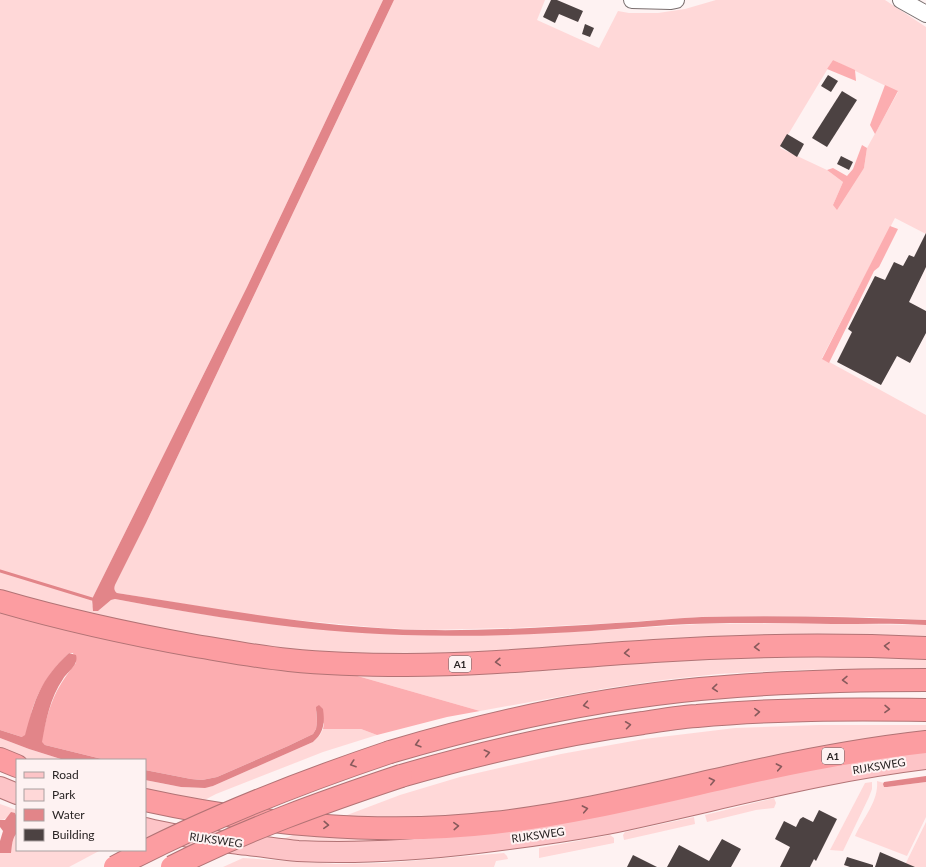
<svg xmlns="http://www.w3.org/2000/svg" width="926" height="867" font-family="Lato,sans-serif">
<rect width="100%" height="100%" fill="#fef2f2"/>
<g fill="#ffd8d8" fill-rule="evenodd">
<path d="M0,0H383L247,287L92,599C91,606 93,607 98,611L111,600L115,599L170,609L261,623L493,635L590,631L699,624L801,623L922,625H926V640L519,653L363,656L276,649L161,632L0,593Z"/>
<path d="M394,0H545L537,20L599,48L618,11L629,13H658L685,9L716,0H885L926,27V234L895,218L822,358L926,415V620L872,617L758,616L700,617L614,623L515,628L427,630L382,628L263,617L117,593C114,591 114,588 115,585L146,523ZM833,60L898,92L867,148L864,168L833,205L843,182L827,170L780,148Z"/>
<path d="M724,656H926V668L794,670L718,674L663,680L608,688L480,711L347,673Z"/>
<path d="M819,725H926V732L506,814L334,820L400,795L460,777L561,754L644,739L735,728Z"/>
<path d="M340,728L361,729L377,735L323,752L216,794L197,804L145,793V780C167,784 190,791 213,786L313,742L320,735L323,729Z"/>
<path d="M0,738L29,749L64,760H21L0,753Z"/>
<path d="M877,781L884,783L883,784L887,787L926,782V817L907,856L855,836C863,818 879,801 877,781Z"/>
<path d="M872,782V789L869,797L843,851L830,850L865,783Z"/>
<path d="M774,798L776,803L774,808L756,810L707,822L705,815Z"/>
<path d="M0,804L17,810V817L15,813C10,815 6,820 0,820Z"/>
<path d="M694,817L695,824L624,840L623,835L625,832Z"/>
<path d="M926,822V867H904Z"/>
<path d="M17,833V850H94L99,851L69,867H0V853H10C12,846 12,838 17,833Z"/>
<path d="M298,833L453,838L375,844L276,842Z"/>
<path d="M610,835L614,838V843L539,858V848Z"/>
<path d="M504,853L507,856L508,859L496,861L494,867H223L243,858L336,864L385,863Z"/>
</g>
<g fill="#fcadb0">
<path d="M833,60L855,70L856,81L827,69Z"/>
<path d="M885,85L898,91L875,134L870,125Z"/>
<path d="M862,145L867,148L864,168L837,210L833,205L843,182L827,170L833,168L847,176L853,169Z"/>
<path d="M890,226L898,229L879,267L874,271L829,363L822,359Z"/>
<path d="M0,611L148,648L176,653L347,673L480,711L447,717L377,735L361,729H323L324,724L316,710L317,722L316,729L313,734L288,746L217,777L202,780L191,779L145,770V760H106L45,745L41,742C49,707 53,691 76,663L73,653H69C52,669 39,688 32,710C30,719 29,730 24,737H22L0,730Z"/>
</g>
<g fill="#e28589">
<path d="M383,0H394L146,523L115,585C114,588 114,591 117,593C220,609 320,628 425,630C488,631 553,627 616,623C645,622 673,618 702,617C776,615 851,617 926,620V625C895,623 863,624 832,624C777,623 723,622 669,625C643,627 617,629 591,631C529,635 466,637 403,635C307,632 210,617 115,599L111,600L98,611H93L92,599L247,287Z"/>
<path d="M69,653L76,655C79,665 68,671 63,679C50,698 46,720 42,742L45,745L106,760H64L29,749L0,738V730L22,737L25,735C35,699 40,680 69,653Z"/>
<path d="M319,705L323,709C325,722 324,733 313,742L213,786L205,788L181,787L145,780V770L191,779L202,780L217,777L288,746L313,734L316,729L317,722L316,707Z"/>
<path d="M926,776V782L887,787H884L883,784L884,782Z"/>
<path d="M11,812L15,813L17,817V833C12,838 12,846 11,853H0V841L3,831L0,827V820H5Z"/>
</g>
<path fill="#fef2f2" d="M110,850H120L145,856L205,865L207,867H168L139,862L102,854Z"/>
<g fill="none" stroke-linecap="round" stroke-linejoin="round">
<path stroke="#e28589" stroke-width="3" d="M0,571L92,599"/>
</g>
<g fill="#4c4242">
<path d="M551,0H557L583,11L578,22L559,14L555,23L543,17Z"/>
<path d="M585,24L594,28L590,37L582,34Z"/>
<path d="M828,75L838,81L831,92L821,86Z"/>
<path d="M842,91L857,100L827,147L812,138Z"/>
<path d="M787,134L804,144L797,157L780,146Z"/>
<path d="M841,156L853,162L849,170L837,164Z"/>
<path d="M926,233V267L909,302L926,311V333L910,363L897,356L881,385L837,362L852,332L848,329L875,276L885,280L894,262L903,266L909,255L914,257Z"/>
<path d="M819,810L837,819L816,861L814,859L810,867H780L790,847L775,839L784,821L796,827L800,819L803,817L813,822Z"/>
<path d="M722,839L741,849L731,867H667L679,845L709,861Z"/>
<path d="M880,852L915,867H875Z"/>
<path d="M633,855L657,867H627Z"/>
<path d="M847,857L873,865V867H850L844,865Z"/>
</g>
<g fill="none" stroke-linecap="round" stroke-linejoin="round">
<defs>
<g id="minor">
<path d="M632,0L671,1L676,0"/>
<path d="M901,0L926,14"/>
</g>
<g id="major">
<path d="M0,787L17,794"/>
<path d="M145,828C176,836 208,840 239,844C259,846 278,849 298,851C358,854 418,850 477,843C520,838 564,832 607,824C713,802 818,772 926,759"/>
</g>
<g id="highway">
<path d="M0,601C65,620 130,634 196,646C227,651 258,657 289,660C328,664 367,665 406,665C489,665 572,656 654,651C745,645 836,644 926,648"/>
<path d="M390,752C491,722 595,699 700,689C775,682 850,680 926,680"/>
<path d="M0,759L17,766"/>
<path d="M401,776C481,753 561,734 643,723C661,720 679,717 697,716C773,709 849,709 926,710"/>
<path d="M145,800C255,824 381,836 493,823C576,814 657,793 738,775C800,761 863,749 926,742"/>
</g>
</defs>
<use href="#minor" stroke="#796f6f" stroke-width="18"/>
<use href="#major" stroke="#b27375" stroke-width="22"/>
<use href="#highway" stroke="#b27375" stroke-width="24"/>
<use href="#minor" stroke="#fff" stroke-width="16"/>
<use href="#major" stroke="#fdc4c7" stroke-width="20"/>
<use href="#highway" stroke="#fc9da1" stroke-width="22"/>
<defs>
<g id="highway-bridge">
<path d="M115,867C203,820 295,784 390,752"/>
<path d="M172,867C245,830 323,802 401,776"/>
</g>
</defs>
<use href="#highway-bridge" stroke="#b27375" stroke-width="24" stroke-linecap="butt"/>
<use href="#highway-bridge" stroke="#fc9da1" stroke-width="22"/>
</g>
<defs><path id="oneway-chevron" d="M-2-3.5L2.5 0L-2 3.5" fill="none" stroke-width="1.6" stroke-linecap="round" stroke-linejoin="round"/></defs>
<g stroke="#885a5c">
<use href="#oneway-chevron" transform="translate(887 646) rotate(-177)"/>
<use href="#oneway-chevron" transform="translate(757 647) rotate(179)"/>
<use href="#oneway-chevron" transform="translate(627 653) rotate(176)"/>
<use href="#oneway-chevron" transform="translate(498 662) rotate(176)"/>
<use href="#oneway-chevron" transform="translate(845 680) rotate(179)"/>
<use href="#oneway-chevron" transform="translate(715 688) rotate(175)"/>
<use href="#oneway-chevron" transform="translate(586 705) rotate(170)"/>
<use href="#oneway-chevron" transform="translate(887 709) rotate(1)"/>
<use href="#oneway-chevron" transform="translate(757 712) rotate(-4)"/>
<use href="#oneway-chevron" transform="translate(628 725) rotate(-8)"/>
<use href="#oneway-chevron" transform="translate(418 744) rotate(164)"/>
<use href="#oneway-chevron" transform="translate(487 753) rotate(-13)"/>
<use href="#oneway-chevron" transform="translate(353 764) rotate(161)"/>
<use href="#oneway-chevron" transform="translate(779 767) rotate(-11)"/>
<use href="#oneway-chevron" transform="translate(712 781) rotate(-13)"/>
<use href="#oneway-chevron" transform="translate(585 809) rotate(-11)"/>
<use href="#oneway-chevron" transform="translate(326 825) rotate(3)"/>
<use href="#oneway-chevron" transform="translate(456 826) rotate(-3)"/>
</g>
<g text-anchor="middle" stroke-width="4" stroke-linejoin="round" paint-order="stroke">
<g fill="#fef2f2" stroke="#696262" stroke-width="1">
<rect x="449" y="656" width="22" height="16" rx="3"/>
<rect x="822" y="748" width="22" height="16" rx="3"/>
</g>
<g font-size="10" font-weight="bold" fill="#292424">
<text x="460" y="668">A1</text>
<text x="833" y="760">A1</text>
</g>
<g font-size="11" fill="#292424" stroke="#fef2f2">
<text transform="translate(879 766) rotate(-9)" y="4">RIJKSWEG</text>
<text transform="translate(538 835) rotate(-8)" y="4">RIJKSWEG</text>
<text transform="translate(216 840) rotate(8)" y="4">RIJKSWEG</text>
</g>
</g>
<rect x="16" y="759" width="130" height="92" fill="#fef2f2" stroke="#a9a0a0"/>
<rect x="24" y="772" width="20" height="6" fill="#fdc4c7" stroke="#a9a0a0"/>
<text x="52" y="779" font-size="12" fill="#292424">Road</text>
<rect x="24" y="789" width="20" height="12" fill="#ffd8d8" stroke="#a9a0a0"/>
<text x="52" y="799" font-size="12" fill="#292424">Park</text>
<rect x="24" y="809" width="20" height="12" fill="#e28589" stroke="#a9a0a0"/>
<text x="52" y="819" font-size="12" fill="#292424">Water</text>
<rect x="24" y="829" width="20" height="12" fill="#4c4242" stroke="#a9a0a0"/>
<text x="52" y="839" font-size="12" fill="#292424">Building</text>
</svg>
